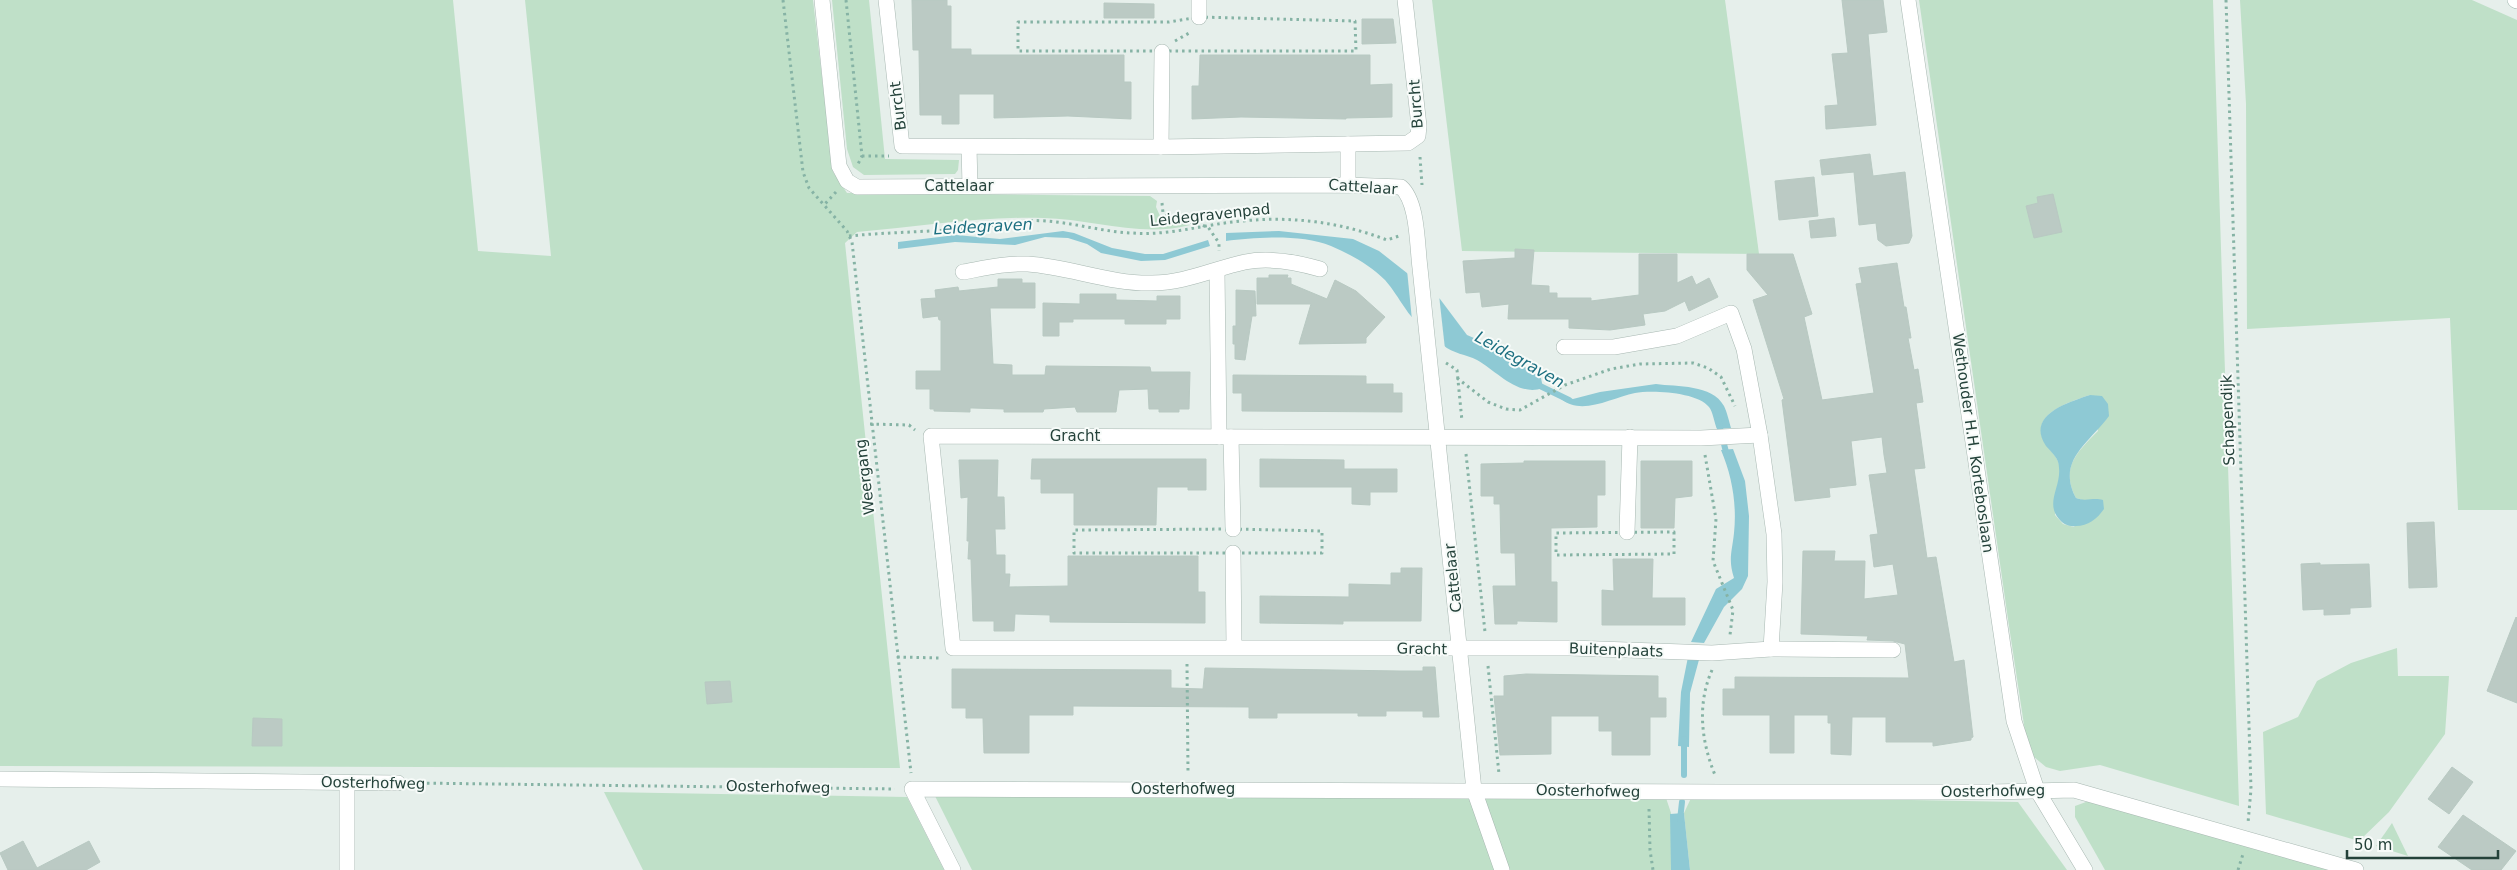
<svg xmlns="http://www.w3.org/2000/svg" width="2517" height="870" font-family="'DejaVu Sans',sans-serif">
<rect width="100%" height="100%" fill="#e6efeb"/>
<g fill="#bfe0c8" fill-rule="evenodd">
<path d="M0,0H453L478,251L551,256L525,0H813L833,172L847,193L1150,196L1157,201L1156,207L1161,218L1190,225C1142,238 1092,219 1043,218C982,216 919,227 857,232L845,243L900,768L0,766Z"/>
<path d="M832,0H869L885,159L959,160L958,170L955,174L864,175L853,167L847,149Z"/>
<path d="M1432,0H1725L1759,254L1462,251Z"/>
<path d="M1919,0H2213L2239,806L2100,765L2060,771L2046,767L2034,757L2026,738L2009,626ZM2090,395L2098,431C2077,452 2060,468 2076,498L2085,501L2098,499L2074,527L2063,524L2055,515C2056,500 2060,483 2060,469C2059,458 2052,453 2047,446C2025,415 2069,402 2090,395Z"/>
<path d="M2240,0H2472L2517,20V510H2458L2450,318L2247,329L2246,104Z"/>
<path d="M2397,648L2398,676H2449L2445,734L2389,812L2359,841L2266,814L2263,732L2298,717L2317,681L2351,663Z"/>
<path d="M604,792L907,797L944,870H643Z"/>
<path d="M934,794L1666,798L1671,813V870H972Z"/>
<path d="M1692,796L2018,802L2067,870H1690L1684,813Z"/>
<path d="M2096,801L2338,870H2105L2075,817V806L2086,802Z"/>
<path d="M2392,823L2408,856L2376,846Z"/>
</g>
<g fill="#8ec9d4">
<path d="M1063,231L1074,233L1112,248L1145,254H1163L1208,240L1210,246L1165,260L1141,261L1101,253L1087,244L1068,238L1045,237L1015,245L955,242L898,249V242L956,235L1000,239Z"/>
<path d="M1279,231L1353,239L1379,251L1440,299L1467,335L1497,348L1541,378L1543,388C1518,397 1498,372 1477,360C1466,354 1453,354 1443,345C1430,335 1413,321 1405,308C1398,298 1393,289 1385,280C1370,265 1350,254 1331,246C1302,234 1257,237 1226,241V233Z"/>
<path d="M1656,384C1677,387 1712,384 1724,406C1727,412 1729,421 1731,428L1717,429C1714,422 1713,412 1709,407C1697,392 1652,390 1635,393C1611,398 1582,416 1561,399L1562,396L1573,399L1600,392Z"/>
<path d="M2090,395L2102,396L2108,404L2109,416C2089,443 2056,461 2076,498C2086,502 2093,497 2103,500L2104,509C2097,519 2088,526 2076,526C2069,527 2063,524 2059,519C2045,503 2061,487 2059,468C2059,458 2052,453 2046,446C2025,415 2069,402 2090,395Z"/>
<path d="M1733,449L1745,481L1749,516L1748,576L1742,589L1724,607L1704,643L1691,642L1716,589L1734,578C1728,559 1732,552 1734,533C1737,504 1732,476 1721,450Z"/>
<path d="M1700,656L1690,693L1689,747L1678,746L1681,692L1688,657Z"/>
<path d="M1684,813L1690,870H1671L1670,814Z"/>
</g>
<path fill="#e6efeb" d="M1407,270L1439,295L1445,349L1412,320Z"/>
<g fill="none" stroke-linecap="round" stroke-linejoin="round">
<g stroke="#8ec9d4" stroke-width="6">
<path d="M1538,385L1569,400"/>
<path d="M1718,420L1727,456"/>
<path d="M1684,775V739"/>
<path d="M1680,820L1682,802"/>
</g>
</g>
<g fill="#bbcac4" stroke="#b8c9c2">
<path d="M912,0H947V6H951V49H971V55H1124V82H1131V119L1068,116L994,118V94H959V124H942V115H920L919,50H913Z"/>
<path d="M1842,0H1883L1887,32L1868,34L1876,125L1826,129L1825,106L1838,105L1832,54L1848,53Z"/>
<path d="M1104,3L1154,4V18H1104Z"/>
<path d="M1362,19H1393L1396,43L1362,44Z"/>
<path d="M1200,55H1370V85L1392,84V117L1346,118V119L1241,117L1192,119V86H1199Z"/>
<path d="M1870,154L1873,176L1905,172L1912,236L1909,243L1886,246L1878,240L1876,223L1859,225L1854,172L1822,175L1820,160Z"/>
<path d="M1814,177L1818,216L1779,220L1775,181Z"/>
<path d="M2053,194L2062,232L2034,238L2026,206L2038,203L2037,197Z"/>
<path d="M1834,218L1836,236L1811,238L1809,221Z"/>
<path d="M1515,249L1534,250L1531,285L1549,286V293H1557V298H1591V301L1639,295V254H1677V283L1692,276L1696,285L1709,278L1718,297L1689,311L1685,301L1665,311L1643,314L1645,325L1610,330L1569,328V319H1508L1509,304L1482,307L1480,292L1466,293L1463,261L1515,258Z"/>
<path d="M1747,254H1793L1812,314L1804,317L1822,400L1874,393L1856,284L1862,283L1859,268L1897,263L1904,307H1906L1911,338H1908L1914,370L1918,369L1923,402L1916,403L1925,468L1914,469L1927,558L1936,557L1954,662L1964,660L1973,737L1971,738V740L1933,746V742H1886V717H1852L1851,755L1831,754V723H1828V715H1794V753H1770V715H1723V689H1735V677L1909,678L1905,644L1893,641L1867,640L1868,636L1801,634L1803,551H1835L1834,561H1865L1864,599L1898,595L1893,564L1874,567L1870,535L1878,534L1869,475L1887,473L1884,455L1882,437L1851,441L1856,485L1829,488L1830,497L1795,501L1782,400L1784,399L1753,300L1768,295L1747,270Z"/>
<path d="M1269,275H1288L1287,278H1291V284L1327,299L1335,280L1356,291L1385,317L1366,338V343L1299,344L1311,304H1257V278H1269Z"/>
<path d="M998,279H1022V283H1035V308H990L993,364L1012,365V375H1045L1046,366L1150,367L1151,372H1190L1189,409H1179V412H1159V409H1149L1148,389L1119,390L1116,412H1077L1075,407L1044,409L1043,412H1004V409L973,408H970V412L934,411V409H930V389H916V371H941V320H939L938,316L923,318L921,299L936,298L935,290L958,287L959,291L998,287Z"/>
<path d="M1236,290L1255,291L1256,316H1252L1245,360L1235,359V344H1233V326H1236Z"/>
<path d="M1080,294H1116V300L1157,301V296H1180V319H1166V324H1125V319H1073V322H1059V336H1043V303L1080,304Z"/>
<path d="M1233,375L1366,376V384H1393V393H1402V412L1242,411V393H1233Z"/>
<path d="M1032,459H1206V490H1188V487H1157L1156,525H1074V493H1041V479H1031Z"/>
<path d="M1260,459L1344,460V469H1397V492H1370V505L1352,504V487H1260Z"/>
<path d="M959,460H998L997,497H1004L1005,529H995L996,555H1005V574H1010L1009,587L1068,586V556H1198V592H1205V623L1050,622V615L1015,614L1014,631H994V621H973L971,559H968L969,541H967L968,497L961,498Z"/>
<path d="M1524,461H1605V495H1597V527L1551,528V582H1557V622L1517,621V624H1495L1493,586H1516L1515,553H1501L1500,504H1494V496H1481V464L1524,463Z"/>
<path d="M1641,461H1692V496L1675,498L1674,528H1641Z"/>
<path d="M2434,522L2437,587L2409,588L2407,523Z"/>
<path d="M1613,559H1653L1652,598H1685V625H1602V590L1614,591Z"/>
<path d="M2320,563V565L2369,564L2371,607L2350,608V614L2324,615V609L2303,610L2301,564Z"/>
<path d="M1401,568H1422L1421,621H1343V624L1260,623V596L1349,597V584L1391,585V573H1401Z"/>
<path d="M2516,617L2517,618V703L2487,691Z"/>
<path d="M1423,667H1435L1439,717H1423V711H1386V716H1358V713H1277V718H1249V707L1073,706V715H1029V753H984L983,718H966V708H952V669L1171,670V688L1203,689L1205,668L1400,671H1423Z"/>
<path d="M1526,674L1658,676V698H1666V717H1650V755H1612V731H1599V716H1551V754L1500,755L1494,696H1504V676Z"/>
<path d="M730,681L732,702L707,704L705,682Z"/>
<path d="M253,718L282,719V746H252Z"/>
<path d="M2452,767L2473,782L2449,814L2428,799Z"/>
<path d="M2463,815L2516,851L2501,870H2472L2438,847Z"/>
<path d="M23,841L37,868L89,841L100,862L86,870H8L0,853Z"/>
</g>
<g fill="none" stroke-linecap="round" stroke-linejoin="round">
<defs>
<g id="street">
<path d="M822,0L839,166L847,181L857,187L1348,185L1401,187C1418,202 1417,245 1420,268L1474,790L1502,870"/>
<path d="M886,0L902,146L1161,147L1408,143L1418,136L1419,126L1405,0"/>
<path d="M1908,0L2014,721L2037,790L2085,870"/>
<path d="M1199,17V0"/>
<path d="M1348,144V185"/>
<path d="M969,147L970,186"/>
<path d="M1161,147L1162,52"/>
<path d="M1217,271L1219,437"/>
<path d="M963,272C985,268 1006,263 1028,264C1070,267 1110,284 1152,283C1185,283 1213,269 1245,262C1270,257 1296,262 1320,269"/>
<path d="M1564,347H1614L1677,336L1731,313L1744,349L1760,435L1774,534L1775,582L1771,649"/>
<path d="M1760,435L1701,438L931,436L953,648H1571L1712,653L1771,649L1893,650"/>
<path d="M1231,437L1233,529"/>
<path d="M1627,532L1630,437"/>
<path d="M1233,553L1234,647"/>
<path d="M0,779L398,783"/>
<path d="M347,783V870"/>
<path d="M953,870L912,789L1722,792H1992L2074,790L2356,870"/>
</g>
<path id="secondary" d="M2515,0L2517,1"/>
</defs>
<use href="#street" stroke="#a8b8b2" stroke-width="16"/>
<use href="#secondary" stroke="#a4bbb3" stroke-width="16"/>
<g stroke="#86b3a5" stroke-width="3" stroke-dasharray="2.5 4" stroke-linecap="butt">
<path d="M783,0L803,172L809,188L824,205"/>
<path d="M846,0L862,156L858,164"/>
<path d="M2226,0L2251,789L2248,823"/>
<path d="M1199,17L1355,21L1356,51H1018V22H1169Z"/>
<path d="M1175,41L1191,32"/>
<path d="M862,156H889"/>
<path d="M1420,157L1422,185"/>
<path d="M836,192L824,205L847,231L852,242L911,773"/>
<path d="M1162,203L1163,213L1170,217L1208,227L1219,243V251"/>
<path d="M849,236C890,232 930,232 971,228C996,225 1020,219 1046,221C1075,223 1104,232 1132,233C1170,236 1205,224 1242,221C1292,216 1340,222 1387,240L1399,236"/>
<path d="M1446,363L1457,370L1462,421"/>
<path d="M1457,378L1488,402L1506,409L1520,410L1565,385L1611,369L1640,364L1693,363L1708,368L1721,377L1735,406"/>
<path d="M870,424L909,425L915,430"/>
<path d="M1466,454L1485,632"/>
<path d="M1705,455L1716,519L1713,561L1733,610L1730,635"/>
<path d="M1233,529L1322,531V553H1074V530Z"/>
<path d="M1674,532V554L1556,555V533Z"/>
<path d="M897,657L939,658"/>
<path d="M1187,664L1188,773"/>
<path d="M1488,666L1499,774"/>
<path d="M1712,670C1697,704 1701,741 1715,775"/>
<path d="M414,783L895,789"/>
<path d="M1649,809L1650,850L1653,870"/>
<path d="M2238,870L2243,854"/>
</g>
<use href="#street" stroke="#fff" stroke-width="15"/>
<use href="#secondary" stroke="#fff" stroke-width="15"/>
</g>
<g text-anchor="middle" stroke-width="4" stroke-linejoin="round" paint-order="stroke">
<g font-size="15" fill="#24423a" stroke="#f7fbf9">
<text transform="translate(1416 104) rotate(-94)" y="5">Burcht</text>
<text transform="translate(898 106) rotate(-97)" y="5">Burcht</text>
<text x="959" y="191">Cattelaar</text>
<text transform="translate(1363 187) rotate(4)" y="5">Cattelaar</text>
<text transform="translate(1210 215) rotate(-6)" y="5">Leidegravenpad</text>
<text transform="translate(2228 420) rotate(-92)" y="5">Schapendijk</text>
<text x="1075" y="441">Gracht</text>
<text transform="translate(1973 443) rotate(82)" y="5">Wethouder H.H. Korteboslaan</text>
<text transform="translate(865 477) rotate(-97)" y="5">Weergang</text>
<text transform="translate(1453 578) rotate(-96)" y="5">Cattelaar</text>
<text transform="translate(1422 649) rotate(1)" y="5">Gracht</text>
<text transform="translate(1616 650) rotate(2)" y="5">Buitenplaats</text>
<text transform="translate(373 783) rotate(1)" y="5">Oosterhofweg</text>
<text transform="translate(778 787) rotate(1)" y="5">Oosterhofweg</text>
<text x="1183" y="794">Oosterhofweg</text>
<text transform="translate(1588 791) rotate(1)" y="5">Oosterhofweg</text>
<text transform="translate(1993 791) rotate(-1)" y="5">Oosterhofweg</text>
</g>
<g font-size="16" font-style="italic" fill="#1c6f80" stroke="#f7fbf9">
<text transform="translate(983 226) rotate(-3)" y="6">Leidegraven</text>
<text transform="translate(1520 359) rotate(29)" y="6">Leidegraven</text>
</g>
</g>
<path d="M2347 850v8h151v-8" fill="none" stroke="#24423a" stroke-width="2.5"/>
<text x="2354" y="850" font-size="15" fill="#24423a" stroke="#f7fbf9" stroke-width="4" paint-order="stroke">50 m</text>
</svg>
